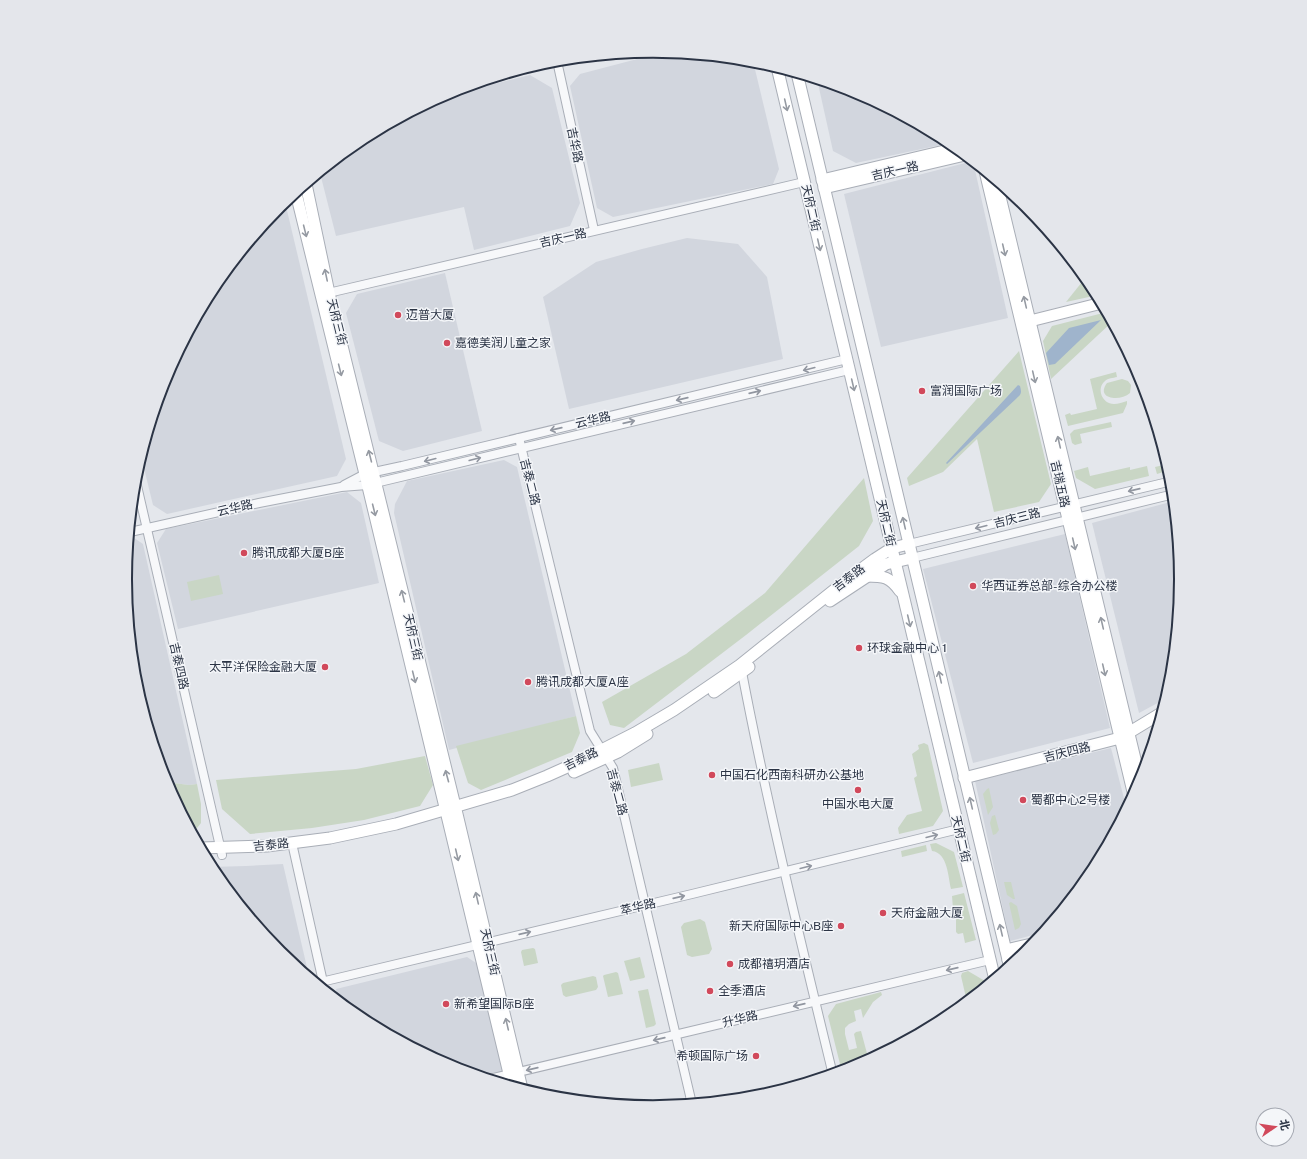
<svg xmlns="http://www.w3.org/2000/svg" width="1307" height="1159" font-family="'Public Sans','Noto Sans SC',sans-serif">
<rect width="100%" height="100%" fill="#e4e7ec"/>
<g fill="#d2d6de">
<path d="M664,52L753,61L779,169L773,184L613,217L597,208L570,86L580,74Z"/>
<path d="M530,75L552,88L580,203L570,226L474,250L464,207L336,236L320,173L360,140L441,97Z"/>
<path d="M817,79L856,91L950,143L856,163L833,151Z"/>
<path d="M973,161L1008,318L881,347L844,194Z"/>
<path d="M285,202L346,459L337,476L167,514L153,505L141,456L165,377L214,286L280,206Z"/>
<path d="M687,238L738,244L767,277L783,359L569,409L543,297L596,262L642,249Z"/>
<path d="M445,273L482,431L403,451L379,441L346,313L357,294Z"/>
<path d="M504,460L517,467L576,716L449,750L394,513L395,504L407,481Z"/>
<path d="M347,492L361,503L379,583L178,629L157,543L166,529Z"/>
<path d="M1174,501L1182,580L1172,683L1167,698L1139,713L1092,523Z"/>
<path d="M1065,534L1110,728L973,763L923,569Z"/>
<path d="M129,536H131L143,544L197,784L189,785L166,782L135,682L125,579Z"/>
<path d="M1111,748L1127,810L1093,873L1044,932L1010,941L975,781Z"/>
<path d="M283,864L309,976H308L280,953L214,873L211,867L246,866Z"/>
<path d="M467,957L479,965L507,1085L451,1068L360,1019L339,1002L336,989Z"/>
</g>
<g fill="#c9d6c5">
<path d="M1086,277L1093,286L1098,295L1066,302Z"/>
<path d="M1107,312L1112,322L1051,379L1043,341L1052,326Z"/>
<path d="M1019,351L1051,484L1039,502L994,512L977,439L943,472L909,486L907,478Z"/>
<path d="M1116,372L1117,377C1113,378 1108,378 1105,381C1096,388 1102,404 1114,404C1118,404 1123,402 1127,401V404L1123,413L1068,426L1065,415L1070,413L1071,415L1097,409L1090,379Z"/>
<path d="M1122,379L1128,381L1131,385L1130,393C1120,402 1095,399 1107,383Z"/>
<path d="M1111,422L1112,427L1080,434L1082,443L1075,445L1072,443L1070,434L1074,430Z"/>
<path d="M1168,464L1170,470L1157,474L1155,467Z"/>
<path d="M1147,466L1149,476L1095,489L1076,478L1074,471L1088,467L1090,476L1130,467V470Z"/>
<path d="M864,478L873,521L859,546L746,635L624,728L610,725L602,702L686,654L765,593Z"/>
<path d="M219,575L223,594L191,601L187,582Z"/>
<path d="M576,716L580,733L572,752L481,790L468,783L456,746Z"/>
<path d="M1159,725L1145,769L1142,756L1155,728Z"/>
<path d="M924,743L928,745L943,811L933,826L899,834L898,828L907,815L922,811L914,778L917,776L912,754L919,749L918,745Z"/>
<path d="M425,756L433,785L420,806L364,820L312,828L250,834L222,809L216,780L356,769Z"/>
<path d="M659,763L663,780L631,787L628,770Z"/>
<path d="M166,782L189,785L197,784L201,804V823L193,833Z"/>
<path d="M989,788L993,807L988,815L983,794L987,789Z"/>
<path d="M995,815L999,830L996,834L993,835L990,823L992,816Z"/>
<path d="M936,843L954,852L963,887L951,889C948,877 948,853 932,851L930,844Z"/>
<path d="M926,845L927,851L902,857L901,851Z"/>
<path d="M1004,882H1011L1015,899H1013L1007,895Z"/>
<path d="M964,893L976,940L965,943L963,933L958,934L956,932V919L953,909L952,896Z"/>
<path d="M1011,902L1017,906L1021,924L1019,928L1015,930L1009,903Z"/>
<path d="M700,919L705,922L712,949L709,954L692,957L687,955L681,927L684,923Z"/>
<path d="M533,948L535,949L538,963L524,966L521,952L522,950Z"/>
<path d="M640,957L645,977L644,978L630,981L624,961Z"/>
<path d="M968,971L985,981L986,987L967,1002L961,976L962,973Z"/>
<path d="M616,972L618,973L623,994L608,997L603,976L604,975Z"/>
<path d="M593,976L596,977L598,987L596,990L566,997L563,995L561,985L563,983Z"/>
<path d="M648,989L656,1024L654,1026L646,1028L638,991Z"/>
<path d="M881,992L882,995L873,1002L863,1018L861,1009L854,1011L856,1021L849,1024L845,1028V1034L849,1050L857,1048L854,1034L856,1032L861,1031L869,1061L856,1068L842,1072L828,1016L836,1004Z"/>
</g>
<g fill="#9fb4cc">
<path d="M1101,320L1055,364L1049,365L1046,353L1069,328Z"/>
<path d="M1018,385L1020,386C1021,390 1022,393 1019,396L947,464L946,463Z"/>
</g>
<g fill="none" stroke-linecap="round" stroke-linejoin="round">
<path stroke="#bfc3cb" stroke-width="11" stroke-dasharray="11 5.5" stroke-linecap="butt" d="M1130,762L1148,760"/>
<defs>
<g id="street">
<path d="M557,61L594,230"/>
<path d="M324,294L804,182"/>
<path d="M519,438L590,731L613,768L692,1104"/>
<path d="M135,477L222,855"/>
<path d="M344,485L365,474L402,466L847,359"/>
<path d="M130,532L259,503L341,487L367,485L849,370"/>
<path d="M909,544L1172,481"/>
<path d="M912,558L1174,494"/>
<path d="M741,667C767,804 800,939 833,1075"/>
<path d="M292,843L323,982"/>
<path d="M317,983L692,894L959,829"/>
<path d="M489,1079L990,960"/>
</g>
<g id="secondary">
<path d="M777,67L995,980"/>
<path d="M797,73L1010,968"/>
<path d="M985,171L1134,796"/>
<path d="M822,180L957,148"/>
<path d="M996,180L1141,784"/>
<path d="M306,184L329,293L457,814L522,1089"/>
<path d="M824,188L965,155"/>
<path d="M296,193L365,474L512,1086"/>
<path d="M1030,321L1102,303"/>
<path d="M867,576C884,576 890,577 900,591"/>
<path d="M830,601L886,564L912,558"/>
<path d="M714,692L749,667"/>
<path d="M574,772L618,752L647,734"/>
<path d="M964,778L1120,738L1163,712"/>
<path d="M201,848L267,846L330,838L396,824L512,790L547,776L576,763L635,733L674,710L740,665L848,579L875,559L892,548L909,544"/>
<path d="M1006,950L1036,943"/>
<path d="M1008,960L1024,956"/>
</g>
</defs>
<use href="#street" stroke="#a9aeb7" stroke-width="10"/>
<use href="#secondary" stroke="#a9aeb7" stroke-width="13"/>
<use href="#street" stroke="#f7f8fa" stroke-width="8"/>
<use href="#secondary" stroke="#fff" stroke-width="11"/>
</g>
<defs><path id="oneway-shaft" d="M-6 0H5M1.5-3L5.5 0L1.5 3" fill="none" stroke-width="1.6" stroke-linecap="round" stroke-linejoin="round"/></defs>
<g stroke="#959aa2">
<use href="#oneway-shaft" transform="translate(786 105) rotate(77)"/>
<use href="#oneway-shaft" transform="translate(305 231) rotate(76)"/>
<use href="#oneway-shaft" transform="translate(819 245) rotate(77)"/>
<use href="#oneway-shaft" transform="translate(1004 250) rotate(77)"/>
<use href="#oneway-shaft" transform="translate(326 275) rotate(-102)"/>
<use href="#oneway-shaft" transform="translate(1025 302) rotate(-103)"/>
<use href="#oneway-shaft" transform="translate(340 370) rotate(76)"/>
<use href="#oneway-shaft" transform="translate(1034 377) rotate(77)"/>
<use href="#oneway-shaft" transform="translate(853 385) rotate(77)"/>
<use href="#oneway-shaft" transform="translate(1059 442) rotate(-103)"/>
<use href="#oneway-shaft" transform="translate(370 456) rotate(-104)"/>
<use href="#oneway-shaft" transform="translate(374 510) rotate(76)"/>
<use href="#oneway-shaft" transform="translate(904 523) rotate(-103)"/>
<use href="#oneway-shaft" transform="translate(1074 544) rotate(77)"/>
<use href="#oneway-shaft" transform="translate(403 596) rotate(-104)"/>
<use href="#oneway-shaft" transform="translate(909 621) rotate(77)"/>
<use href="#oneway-shaft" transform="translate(1102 623) rotate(-103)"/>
<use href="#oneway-shaft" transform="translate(1104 670) rotate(77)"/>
<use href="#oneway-shaft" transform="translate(414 677) rotate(76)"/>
<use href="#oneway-shaft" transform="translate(940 677) rotate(-103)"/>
<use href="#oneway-shaft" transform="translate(447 776) rotate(-105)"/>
<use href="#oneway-shaft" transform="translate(971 803) rotate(-103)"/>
<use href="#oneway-shaft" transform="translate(457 855) rotate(77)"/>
<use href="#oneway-shaft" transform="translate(477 898) rotate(-103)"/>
<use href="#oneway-shaft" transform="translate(1001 930) rotate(-103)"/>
<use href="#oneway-shaft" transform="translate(507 1024) rotate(-103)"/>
</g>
<g stroke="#9196a0">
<use href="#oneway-shaft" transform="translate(809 369) rotate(166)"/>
<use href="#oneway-shaft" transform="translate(755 392) rotate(-13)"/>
<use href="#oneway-shaft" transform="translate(682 399) rotate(167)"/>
<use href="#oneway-shaft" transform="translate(629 422) rotate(-13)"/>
<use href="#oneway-shaft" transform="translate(556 429) rotate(167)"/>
<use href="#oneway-shaft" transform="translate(475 459) rotate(-14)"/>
<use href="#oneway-shaft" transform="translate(430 460) rotate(166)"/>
<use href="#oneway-shaft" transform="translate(1134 490) rotate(167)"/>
<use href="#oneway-shaft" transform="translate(981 527) rotate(166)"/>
<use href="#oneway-shaft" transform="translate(932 836) rotate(-14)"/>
<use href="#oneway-shaft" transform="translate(806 867) rotate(-14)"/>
<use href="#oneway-shaft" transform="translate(679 897) rotate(-13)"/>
<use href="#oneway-shaft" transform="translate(525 933) rotate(-13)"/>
<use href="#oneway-shaft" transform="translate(952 969) rotate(167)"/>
<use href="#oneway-shaft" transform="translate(799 1005) rotate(167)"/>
<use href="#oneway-shaft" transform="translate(659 1039) rotate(167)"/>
<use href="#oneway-shaft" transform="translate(532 1069) rotate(167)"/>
</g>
<g fill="#d1495b" stroke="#f4f6f9" stroke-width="1.5">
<circle cx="398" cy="315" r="4"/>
<circle cx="447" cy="343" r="4"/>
<circle cx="922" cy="391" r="4"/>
<circle cx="244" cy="553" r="4"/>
<circle cx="973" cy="586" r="4"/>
<circle cx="859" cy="648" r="4"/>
<circle cx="325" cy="667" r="4"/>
<circle cx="528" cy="682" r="4"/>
<circle cx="712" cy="775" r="4"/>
<circle cx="858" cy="790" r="4"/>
<circle cx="1023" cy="800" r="4"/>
<circle cx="883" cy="913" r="4"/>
<circle cx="841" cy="926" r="4"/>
<circle cx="730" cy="964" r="4"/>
<circle cx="710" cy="991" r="4"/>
<circle cx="446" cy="1004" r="4"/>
<circle cx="756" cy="1056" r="4"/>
</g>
<g text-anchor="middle" stroke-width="3" stroke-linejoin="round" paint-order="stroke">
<g font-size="12" fill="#2b3445" stroke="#f4f6f9">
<text transform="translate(575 145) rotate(78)" y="4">吉华路</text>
<text transform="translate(895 171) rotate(-13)" y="4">吉庆一路</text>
<text transform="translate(811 208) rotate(77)" y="4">天府二街</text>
<text transform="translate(563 238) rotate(-13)" y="4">吉庆一路</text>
<text transform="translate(337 322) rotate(76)" y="4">天府三街</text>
<text transform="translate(593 420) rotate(-13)" y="4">云华路</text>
<text transform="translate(530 482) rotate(76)" y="4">吉泰二路</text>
<text transform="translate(1060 484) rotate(77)" y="4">吉瑞五路</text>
<text transform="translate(235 508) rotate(-13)" y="4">云华路</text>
<text transform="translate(1017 518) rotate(-14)" y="4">吉庆三路</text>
<text transform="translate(886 523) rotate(77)" y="4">天府二街</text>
<text transform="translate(849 578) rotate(-37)" y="4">吉泰路</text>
<text transform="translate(413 637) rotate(77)" y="4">天府三街</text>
<text transform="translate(179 666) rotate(77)" y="4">吉泰四路</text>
<text transform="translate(1067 752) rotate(-14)" y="4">吉庆四路</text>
<text transform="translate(581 759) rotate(-26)" y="4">吉泰路</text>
<text transform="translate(617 792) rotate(75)" y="4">吉泰二路</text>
<text transform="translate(961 839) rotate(77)" y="4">天府二街</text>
<text transform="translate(271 845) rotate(-6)" y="4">吉泰路</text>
<text transform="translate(638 907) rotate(-13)" y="4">萃华路</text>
<text transform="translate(490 952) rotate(77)" y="4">天府三街</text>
<text transform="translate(740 1019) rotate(-13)" y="4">升华路</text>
</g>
<g font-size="12" fill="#2b3445" stroke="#f4f6f9" text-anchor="start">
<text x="406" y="319">迈普大厦</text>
<text x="455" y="347">嘉德美润儿童之家</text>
<text x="930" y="395">富润国际广场</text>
<text x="252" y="557">腾讯成都大厦B座</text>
<text x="981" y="590">华西证券总部-综合办公楼</text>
<text x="867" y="652">环球金融中心 1</text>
<text x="317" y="671" text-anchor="end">太平洋保险金融大厦</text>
<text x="536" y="686">腾讯成都大厦A座</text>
<text x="720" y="779">中国石化西南科研办公基地</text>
<text x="1031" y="804">蜀都中心2号楼</text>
<text x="858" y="808" text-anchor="middle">中国水电大厦</text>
<text x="891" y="917">天府金融大厦</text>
<text x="833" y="930" text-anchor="end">新天府国际中心B座</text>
<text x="738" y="968">成都禧玥酒店</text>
<text x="718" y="995">全季酒店</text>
<text x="454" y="1008">新希望国际B座</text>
<text x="748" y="1060" text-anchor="end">希顿国际广场</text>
</g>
</g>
<path d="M0 0H1307V1159H0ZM132 579a521 521 0 1 1 1042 0a521 521 0 1 1-1042 0Z" fill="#e4e6eb" fill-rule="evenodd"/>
<path fill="none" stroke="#2b3445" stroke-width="2" d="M132 579a521 521 0 1 1 1042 0a521 521 0 1 1-1042 0Z"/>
<g transform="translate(1275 1127) rotate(77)"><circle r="19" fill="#f4f6f9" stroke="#a4a8b1"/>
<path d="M0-3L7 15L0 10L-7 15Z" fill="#d1495b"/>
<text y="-6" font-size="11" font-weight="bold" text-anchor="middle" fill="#2b3445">北</text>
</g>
</svg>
